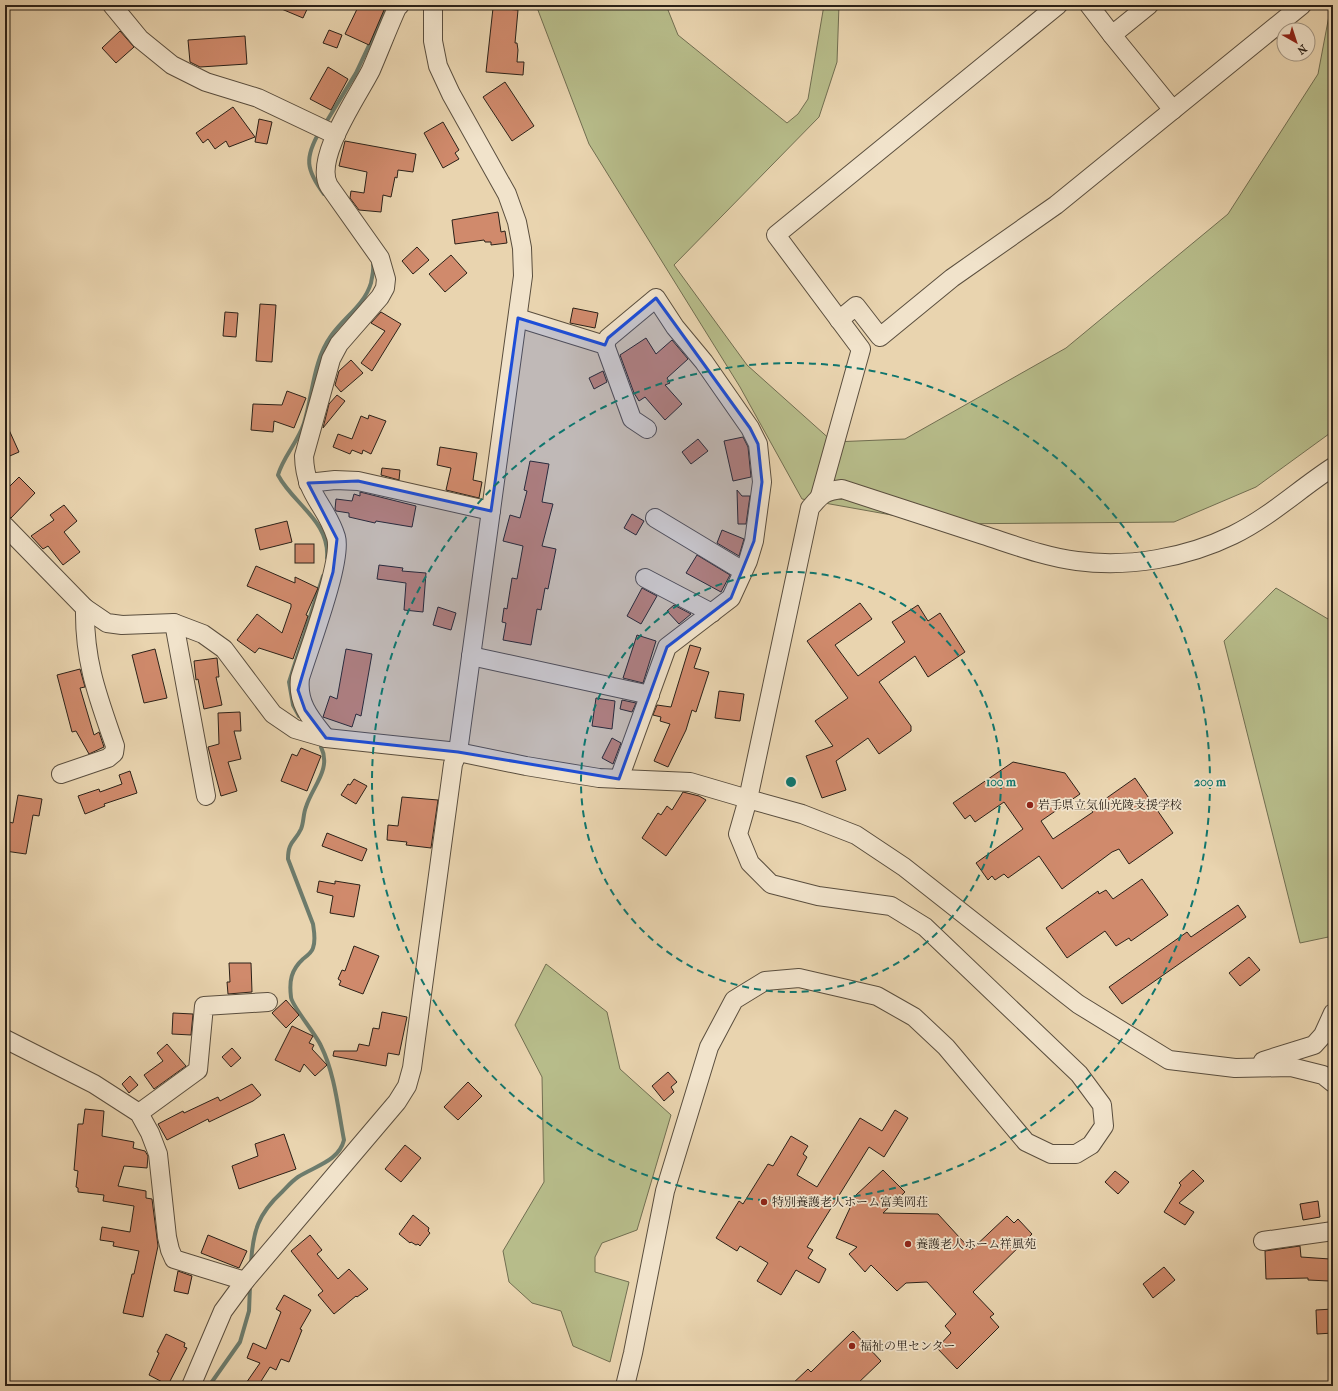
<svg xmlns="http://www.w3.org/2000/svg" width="1338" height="1391" font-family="'IM FELL French Canon','Noto Serif JP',serif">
<rect width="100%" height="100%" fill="#e9d4af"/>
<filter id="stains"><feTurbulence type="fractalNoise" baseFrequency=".005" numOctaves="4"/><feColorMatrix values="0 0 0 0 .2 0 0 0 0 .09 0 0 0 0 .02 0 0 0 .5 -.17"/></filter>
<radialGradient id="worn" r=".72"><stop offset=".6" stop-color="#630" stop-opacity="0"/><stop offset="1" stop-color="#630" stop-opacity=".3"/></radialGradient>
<g fill="#b7bc8a" stroke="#716e51">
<path d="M536,5H666L678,35L787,123L798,114L808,99L824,5H839L837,62L819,117L674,265L747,365L833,442L905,439L1066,348L1228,214L1318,74L1331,5H1333V431L1256,487L1174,522L942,524L802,499L740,387L589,144Z"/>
<path d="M1276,588L1333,622V936L1300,943L1224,641Z"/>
<path d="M546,964L607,1012L620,1069L671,1115L637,1230L602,1243L595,1257V1272L629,1282L610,1362L573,1346L561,1311L532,1303L509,1282L503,1251L544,1182L542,1077L515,1025Z"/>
</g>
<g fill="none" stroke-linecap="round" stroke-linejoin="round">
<g stroke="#6d7c6d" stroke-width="4">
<path d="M325,124L356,73L388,5"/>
<path d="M320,131C304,158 306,170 324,194"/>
<path d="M327,558C330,521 293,504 278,475C283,457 298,442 304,423C313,394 313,361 331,336C344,317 364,306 371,283C372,276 374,271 373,265"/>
<path d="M299,716L293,705L289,682L323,576"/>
<path d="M251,1263C253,1231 258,1214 282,1192C287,1187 292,1181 298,1177C315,1166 339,1161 344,1140C338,1109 335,1074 321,1046C316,1034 291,1005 291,997C289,981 291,970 303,959C307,956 312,952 313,948C316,940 314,931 313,924L288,859C288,841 295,842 301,829C304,822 303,814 306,807C312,787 332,769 321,747"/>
<path d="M209,1386L240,1342L249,1311L250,1286"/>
</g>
</g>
<g fill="#d08a6c" stroke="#2b2118">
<path d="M272,5H309L303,18Z"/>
<path d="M359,5H373L384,10L369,45L345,34Z"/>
<path d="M493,8L518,10L515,43H517L518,50L517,62H524L523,75L486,72Z"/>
<path d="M329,30L342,35L337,48L323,43Z"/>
<path d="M120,31L134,47L116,63L102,48Z"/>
<path d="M245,36L247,64L200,67L190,62L188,40Z"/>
<path d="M328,67L348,79L331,110L310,99Z"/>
<path d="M505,82L534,126L512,141L483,97Z"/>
<path d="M233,107L255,137L229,147L226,141L215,149L208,139L203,143L196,133Z"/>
<path d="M259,119L272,122L267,144L255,142Z"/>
<path d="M443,122L459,150L455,153L459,159L443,168L424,133Z"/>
<path d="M345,141L416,154L413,172L398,170L397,178L395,177L391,197L383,195L381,212L359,210L350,198L351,191L364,193L367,172L339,166Z"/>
<path d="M498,212L501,232L505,231L507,243L491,245V242H485L484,240L455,244L452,220Z"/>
<path d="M417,247L429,260L413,274L402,261Z"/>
<path d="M451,255L467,273L445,292L429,274Z"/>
<path d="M260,304L276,305L272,362L256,361Z"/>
<path d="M573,308L598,313L595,328L570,323Z"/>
<path d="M225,312L238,313L236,337L223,336Z"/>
<path d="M381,312L401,324L372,371L361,363L385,331L371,323Z"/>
<path d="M646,338L656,354L672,340L688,359L667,378L670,383L665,385L682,404L665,420L645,397L639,401L634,393L620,355Z"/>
<path d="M351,360L363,373L341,392L335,385L339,371Z"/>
<path d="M603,371L607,382L594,389L589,378Z"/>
<path d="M287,391L306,398L294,428L274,421L273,432L251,430L253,404L282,405Z"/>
<path d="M337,395L345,401L323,428L329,404Z"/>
<path d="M369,415L386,421L371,454L363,450L362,454L352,450L350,454L333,447L338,434L352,439L361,416L368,419Z"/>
<path d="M5,421L19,452L5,458Z"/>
<path d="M743,437L748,447L751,477L733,481L724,441Z"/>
<path d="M698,439L708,451L691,464L682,452Z"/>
<path d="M440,447L477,453L473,480L482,482L479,498L446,490L451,468L437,465Z"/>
<path d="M530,461L549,464L542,502L553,504L542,546L556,549L548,589L545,588L541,610L537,609L531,645L503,640L506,623L502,622L504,608L507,609L512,578L517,579L523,546L503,541L510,515L520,518L527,491L524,490Z"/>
<path d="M382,468L400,470L399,480L381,475Z"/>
<path d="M19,477L35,493L11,518L5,516V491Z"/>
<path d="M737,490L742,496H750L746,524H738Z"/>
<path d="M360,492L416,506L412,527L376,521L375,523L349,517V513L336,511L335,509L336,499L352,501L354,494L360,496Z"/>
<path d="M64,505L77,521L64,532L80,552L63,565L48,546L43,549L31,536L54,520L50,515Z"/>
<path d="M632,514L644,521L636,535L624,528Z"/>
<path d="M287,521L292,542L260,550L255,529Z"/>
<path d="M722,530L744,539L739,556L717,543Z"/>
<rect x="295" y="544" width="19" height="19"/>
<path d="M697,555L730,575L721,592L686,573Z"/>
<path d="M379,565L403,568L402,571L426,573L423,612L404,610L406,583L377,579Z"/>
<path d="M256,566L295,583V577L318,588L306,615L308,616L293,659L259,648L255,653L237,640L257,614L282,633L291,607V604L247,586Z"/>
<path d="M642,588L657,596L641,624L627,616Z"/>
<path d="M860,603L872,619L835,645L858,676L905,642L892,622L918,605L928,621L940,613L965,652L928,677L915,656L879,682L911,726V731L879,754L868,738L836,761L846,790L822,798L806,756L833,746L815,721L848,698L807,641Z"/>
<path d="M674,605L691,614L679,624L667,611Z"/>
<path d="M438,607L456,613L451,630L433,625Z"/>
<path d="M637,635L656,641L643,683L623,678Z"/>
<path d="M690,645L701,648L694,668L709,672L696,712L692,710L686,730L668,767L654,761L670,724L660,721L661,717L653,715L657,705L671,707Z"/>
<path d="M155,649L167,698L144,703L132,655Z"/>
<path d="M346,649L372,654L361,716L356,714L352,727L323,717L330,696L337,699Z"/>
<path d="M217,658L219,677H216L222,705L204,709L198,679L196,680L194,661Z"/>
<path d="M80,669L85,687L80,688L94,735L99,732L104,747L89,754L76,731L72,732L57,675Z"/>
<path d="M719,691L744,694L740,721L715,718Z"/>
<path d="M596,698L615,701L612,729L592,726Z"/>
<path d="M622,700L636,703L632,712L620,709Z"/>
<path d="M240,712L241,731H234L241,759L228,762L237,791L221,796L208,747L219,744L218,713Z"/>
<path d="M612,738L621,743L613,764L602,758Z"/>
<path d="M301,748L321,756L307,791L281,781L292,754L297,756Z"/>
<path d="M1013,762L1065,773L1080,794L1041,821L1053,839L1093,812L1091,809L1135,778L1173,833L1129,864L1119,849L1112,852L1062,889L1039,856L1008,878L1004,874L995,880L992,876L988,880L976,863L1023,829L1004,802L975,822L970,815L965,819L953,803Z"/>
<path d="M130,771L137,793L104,804L105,806L85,814L78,796L99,789L100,792L122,784L119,775Z"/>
<path d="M354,779L367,786L356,804L341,795L348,784L350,785Z"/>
<path d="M683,792L699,796L706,800L666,856L642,838L658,813L661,815L667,806L672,810Z"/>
<path d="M18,795L42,799L39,816L33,815L26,854L5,851V835L7,836L9,822L13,823Z"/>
<path d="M402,797L438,800L431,848L406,845L407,842L387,840L388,825L398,826Z"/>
<path d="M327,833L367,849L362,861L322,846Z"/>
<path d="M1142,879L1168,915L1131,941L1129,938L1116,946L1105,931L1067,958L1046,928L1098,891L1099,894L1106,890L1113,899Z"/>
<path d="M319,881L335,884V881L360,885L354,917L330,913L333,896L317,892Z"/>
<path d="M1238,905L1246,917L1122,1004L1109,987L1187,932L1191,937Z"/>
<path d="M354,946L379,956L363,994L339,985L341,981L338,979L342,970L345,971Z"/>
<path d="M1249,957L1260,970L1240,986L1229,973Z"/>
<path d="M229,963H251L252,992L228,994L227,982H230Z"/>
<path d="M286,1000L299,1015L286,1028L272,1013Z"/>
<path d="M382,1012L407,1017L399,1055L388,1053L386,1066L333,1056L334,1051H357L359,1044L369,1046L373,1028L379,1029Z"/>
<path d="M173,1013L193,1014L191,1035L172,1034Z"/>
<path d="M292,1026L313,1036L309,1043L314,1045L312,1049L327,1065L315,1076L304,1064L300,1072L275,1060Z"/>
<path d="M167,1044L186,1066L154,1089L144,1075L163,1061L157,1053Z"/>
<path d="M232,1048L241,1058L231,1067L222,1057Z"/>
<path d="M668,1072L677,1082L671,1087L674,1092L664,1101L652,1086Z"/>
<path d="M130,1076L138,1085L129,1093L122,1084Z"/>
<path d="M468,1082L482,1096L458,1120L444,1107Z"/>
<path d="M252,1084L261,1095L253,1101L209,1122L208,1119L167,1140L158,1124L183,1111L184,1113L218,1097L220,1101Z"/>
<path d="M85,1109L104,1111L102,1136L134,1142L133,1148L145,1151L148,1156L147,1168L124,1166L118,1186L146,1191V1198L152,1199L158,1246L143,1317L123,1313L132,1274H134L139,1251L113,1246L114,1242L100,1240L102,1227L130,1232L134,1206L103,1201L104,1195L78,1192V1188L76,1187L78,1171L74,1170L78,1124H83Z"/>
<path d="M895,1110L908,1118L884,1157L869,1147L807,1247L813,1250L808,1258L826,1269L819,1283L796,1270L781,1295L757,1281L768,1263L740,1246L737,1251L716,1238L739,1201L743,1204L768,1164L773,1166L791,1136L808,1146L803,1154L807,1157L797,1175L817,1187L860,1118L882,1131Z"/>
<path d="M284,1134L296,1169L239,1189L232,1166L258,1156L255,1144Z"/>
<path d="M405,1145L421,1158L401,1182L385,1169Z"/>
<path d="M883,1170L905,1192L883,1213L938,1214L971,1250L1007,1216L1014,1223L1018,1219L1032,1234L973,1292L994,1314L990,1317L999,1327L957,1369L937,1348L951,1333L945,1326L956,1314L927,1282L906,1283L897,1291L871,1265L865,1272L849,1254L857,1247L836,1238L856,1195Z"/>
<path d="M1193,1170L1204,1181L1179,1203L1194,1212L1185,1225L1164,1212L1181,1185L1179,1183Z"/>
<path d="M1115,1171L1129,1182L1118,1194L1105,1182Z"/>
<path d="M1318,1201L1320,1217L1303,1220L1300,1204Z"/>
<path d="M413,1215L429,1228L428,1231L430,1233L420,1246L418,1244L416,1245L411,1242L410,1243L399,1234Z"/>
<path d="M208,1235L247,1251L239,1268L201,1253Z"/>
<path d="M310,1235L322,1250L317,1254L338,1279L349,1269L368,1289L357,1297L356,1296L334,1314L318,1295L323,1291L291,1251Z"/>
<path d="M1300,1246L1301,1257L1330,1259L1329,1281L1308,1280V1278L1266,1279L1265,1251Z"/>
<path d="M1164,1267L1175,1280L1153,1298L1143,1284Z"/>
<path d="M178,1271L192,1276L188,1294L174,1291Z"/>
<path d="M284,1295L311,1310L300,1329L302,1330L289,1362L281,1359L276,1370L270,1367L258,1386H244L260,1363L247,1358L253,1343L266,1349L281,1312L276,1309Z"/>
<path d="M1333,1309V1333L1317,1334L1316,1310Z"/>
<path d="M853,1331L881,1361L855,1386H790L808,1369L811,1372Z"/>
<path d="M166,1334L185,1343L184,1347L187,1348L168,1385L149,1375L159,1353L157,1352Z"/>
</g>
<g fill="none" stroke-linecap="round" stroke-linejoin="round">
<defs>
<g id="minor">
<path d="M112,5L140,39L172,65L206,82L258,98L336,135"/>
<path d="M1089,5L1112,35L1149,5"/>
<path d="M1112,35L1173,110"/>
<path d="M518,318L605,345L632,419L647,429"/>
<path d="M839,320L856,306L880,337L952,278L1056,205L1302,5"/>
<path d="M605,345L608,338L656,298L675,327L704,362L750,428L758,444L762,482L754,541L748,561L731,598L667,647L619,779"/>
<path d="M1333,467C1299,489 1270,517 1233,535C1186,558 1128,568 1077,561C1045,557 1014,545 983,535C936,520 889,504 842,489C824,491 821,495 810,508L748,799L802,814L856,835L904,867L1078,1004L1169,1060L1235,1068L1291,1067L1323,1075L1333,1083"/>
<path d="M308,483L335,480L358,481L491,511"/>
<path d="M820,496L861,349L776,235L1058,5"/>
<path d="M655,518L743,571"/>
<path d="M5,526L85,608C84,662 98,697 115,746L114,753L108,758L61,774"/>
<path d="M645,578L712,613"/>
<path d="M85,608L107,623L122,625L174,623L203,634L224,649L273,714L295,729L326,738L458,752L526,766L599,778L690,782L748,799L738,834L750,863L771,884L818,896L891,906L925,927L1079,1074L1102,1105L1104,1126L1091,1145L1076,1154H1051L1026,1142L946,1047L914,1017L877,996L799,978L765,981L734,1000L709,1047L665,1191L633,1353L625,1386"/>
<path d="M174,623L206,796"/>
<path d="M471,656L650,695"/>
<path d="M326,738C311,719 297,704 300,678C308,651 343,560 336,537C326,504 305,496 304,456L331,359L339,344L380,297L385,288L386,279L380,258L329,186C313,159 358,96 371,70C380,49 388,28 397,8L400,5"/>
<path d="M5,1039L94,1084L139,1113L150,1133L158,1154L167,1237L170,1250L174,1259L245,1281"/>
<path d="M1263,1061L1314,1045L1323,1035L1333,1013"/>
<path d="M139,1113L198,1070L204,1006L268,1002"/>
<path d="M1263,1241L1333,1231"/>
<path d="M191,1386L223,1311L245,1281L397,1102L407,1086L412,1068L453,764L458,752L523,276L522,248L517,222L507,194L451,94L438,66L433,41V5"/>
</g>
</defs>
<use href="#minor" stroke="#5a4e3e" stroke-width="20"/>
<use href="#minor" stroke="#f1e3cb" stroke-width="18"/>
</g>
<path fill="#1d4ed8" fill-opacity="0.2" stroke="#1d4ed8" stroke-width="3" stroke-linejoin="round" d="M656,298L750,428L758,444L762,482L754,541L731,598L667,647L619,779L458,752L326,738L305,710L298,690L333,572L337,539L308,483L358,481L491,511L518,318L605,345L608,338Z"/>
<g fill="none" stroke="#0f766e" stroke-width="2" stroke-dasharray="7 5">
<circle cx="791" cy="782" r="210"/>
<circle cx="791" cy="782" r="419"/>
</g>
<g fill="#8f2418" stroke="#f1e3cb" stroke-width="1.5">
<circle cx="1030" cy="805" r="4"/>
<circle cx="764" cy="1202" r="4"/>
<circle cx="908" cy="1244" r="4"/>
<circle cx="852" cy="1346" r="4"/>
</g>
<g text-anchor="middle" stroke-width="3.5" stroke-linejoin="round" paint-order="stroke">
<g font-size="12" fill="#2b2118" stroke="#f1e3cb" text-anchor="start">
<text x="1038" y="809">岩手県立気仙光陵支援学校</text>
<text x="772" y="1206">特別養護老人ホーム富美岡荘</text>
<text x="916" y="1248">養護老人ホーム祥風苑</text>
<text x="860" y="1350">福祉の里センター</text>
</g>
</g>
<circle cx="791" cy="782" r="6" fill="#0f766e" stroke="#f1e3cb" stroke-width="2"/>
<g font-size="12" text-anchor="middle" font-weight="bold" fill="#0f766e" stroke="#f1e3cb" stroke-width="3.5" stroke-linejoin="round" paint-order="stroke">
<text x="1001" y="786">100 m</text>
<text x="1210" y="786">200 m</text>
</g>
<rect width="1338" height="1391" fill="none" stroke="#e9d4af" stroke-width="20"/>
<rect x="6" y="6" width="1326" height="1379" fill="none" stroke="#2b2118" stroke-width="2"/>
<rect x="10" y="10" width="1318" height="1371" fill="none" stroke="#2b2118"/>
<g transform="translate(1296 42) rotate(141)"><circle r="19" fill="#f1e3cb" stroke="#a29583"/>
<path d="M0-3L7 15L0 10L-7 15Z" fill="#8f2418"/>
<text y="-6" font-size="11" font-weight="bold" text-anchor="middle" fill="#2b2118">N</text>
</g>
<rect width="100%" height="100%" filter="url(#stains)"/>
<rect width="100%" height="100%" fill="url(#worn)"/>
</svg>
